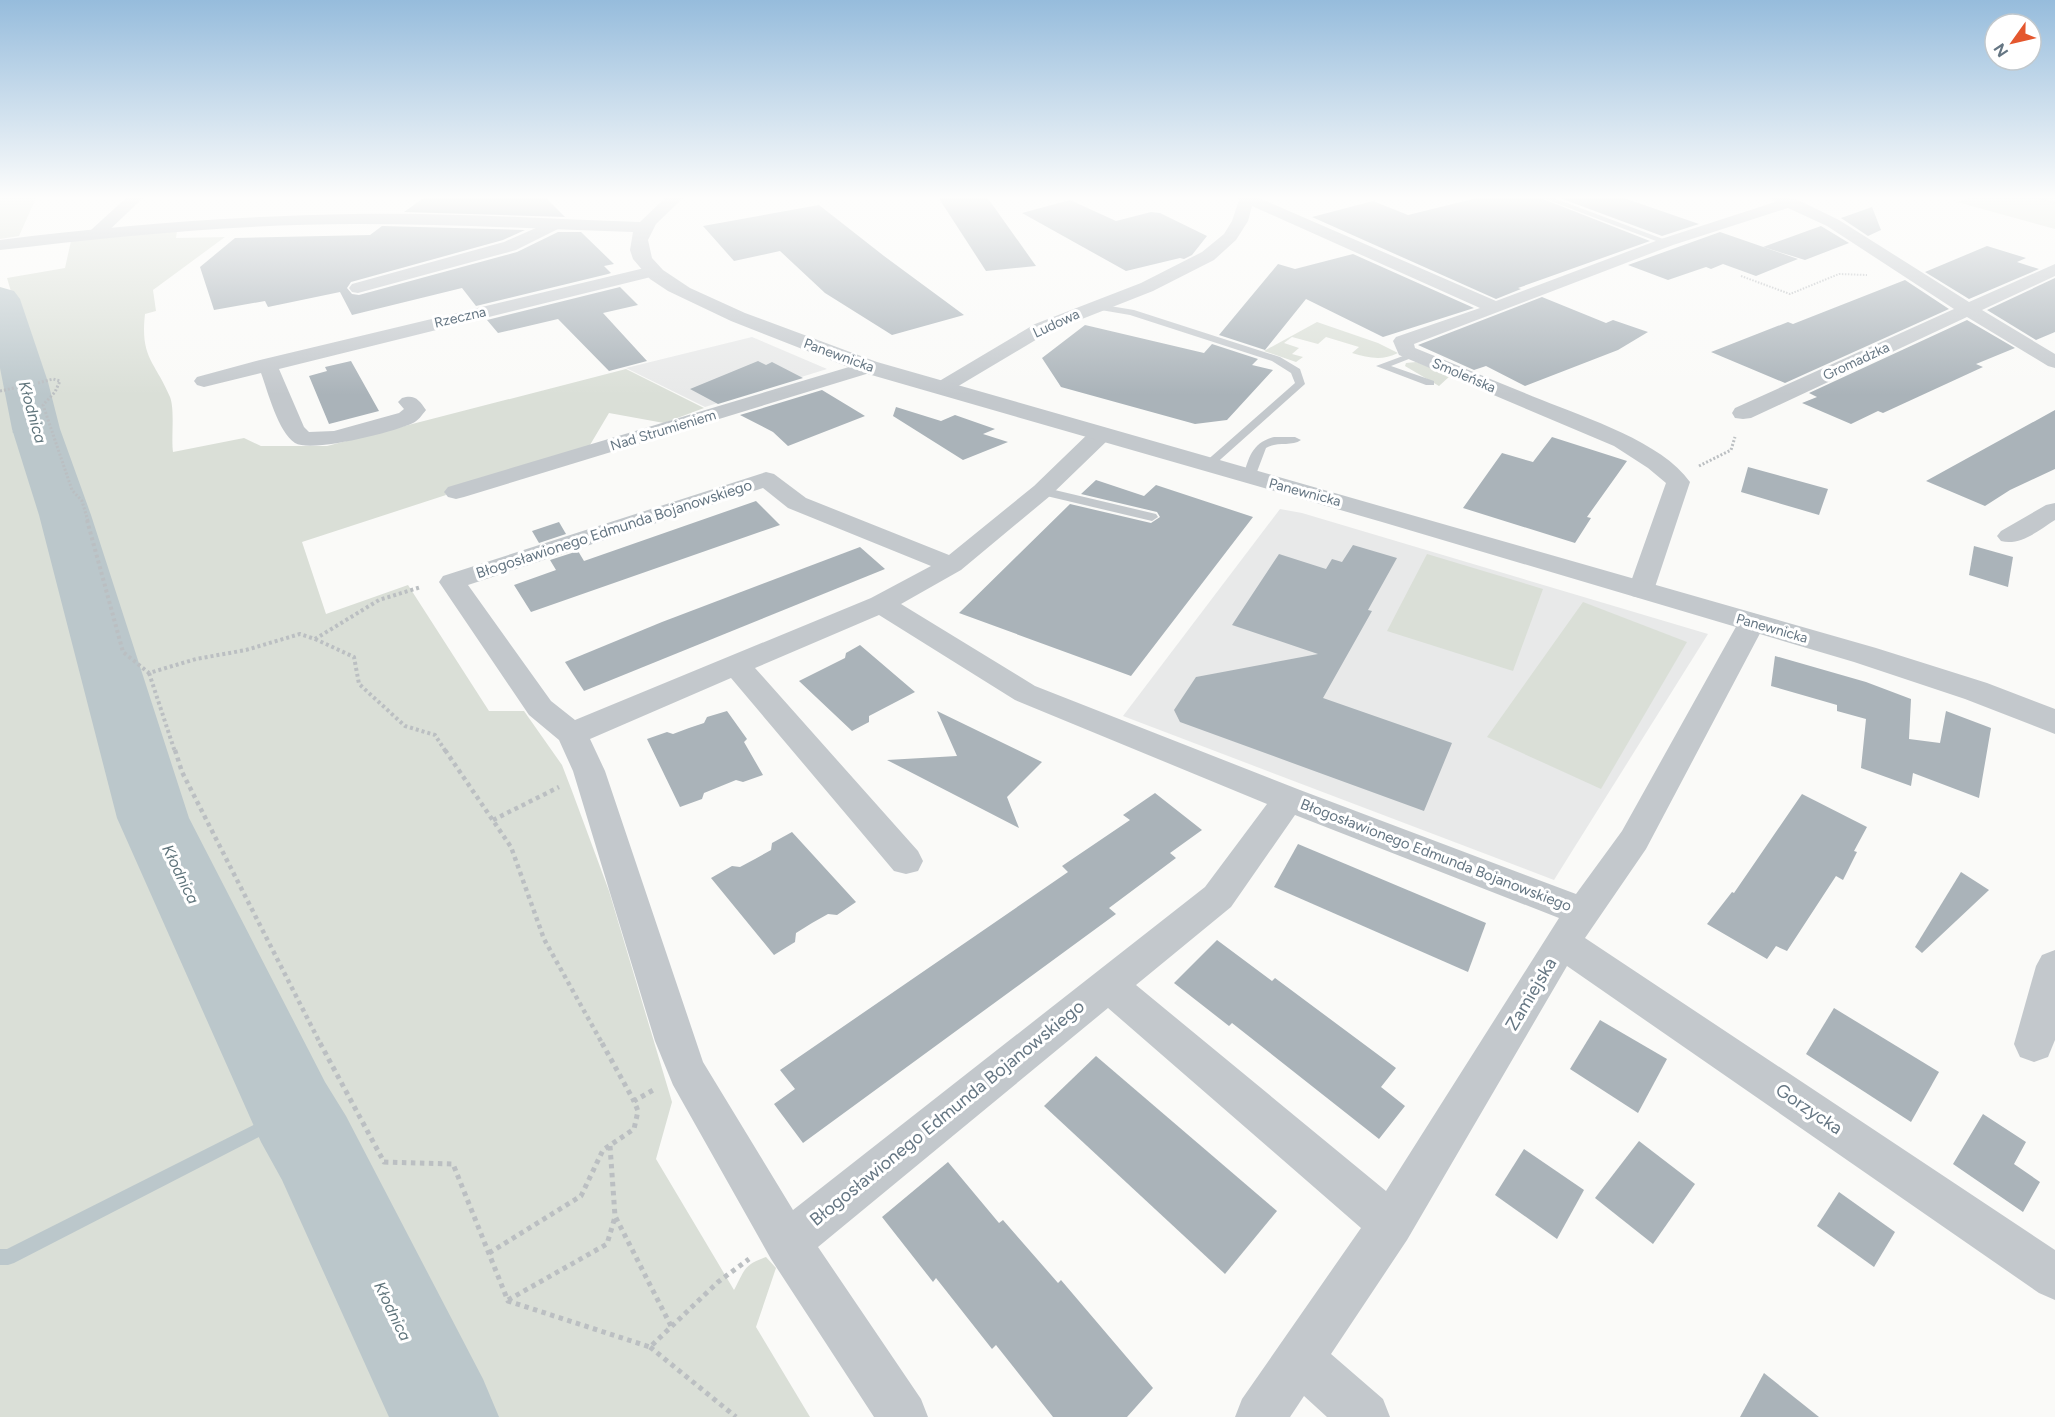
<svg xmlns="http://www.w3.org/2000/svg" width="2055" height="1417" font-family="Figtree,sans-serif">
<rect width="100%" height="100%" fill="#fafaf8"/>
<g fill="#e8e9e9">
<path d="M752,337L827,369L705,407L626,368Z"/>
<path d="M1280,509L1302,513L1708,634L1554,880L1123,716Z"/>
</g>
<g fill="#dadfd7">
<path d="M0,197H44L36,198L19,236L0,239Z"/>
<path d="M1971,197H2055V229L1957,202Z"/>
<path d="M177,231L176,238L225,237L153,290L156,311L145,314C140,358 155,361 170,397C175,410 171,437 173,452L244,438L261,446H327L626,369L704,408L664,423L609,413L587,450L445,492L446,495L302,542L326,614L408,585L489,711H524L562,765L572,791L609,891L672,1102L656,1159L734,1290C745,1270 743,1265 766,1257L776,1268L756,1327L810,1417H462L161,817L122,667L7,278L65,268L71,241Z"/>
<path d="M1317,322L1378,343L1398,353C1382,361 1369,358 1352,353L1359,347L1326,337L1318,344L1292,337L1284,343L1299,348L1292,354L1303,357L1296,362L1264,351Z"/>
<path d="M0,332L136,821L264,1095L294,1144L426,1417H0Z"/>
<path d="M1416,362L1451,375L1439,386L1405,366L1406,363Z"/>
<path d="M1427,554L1543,589L1513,671L1387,631Z"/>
<path d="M1583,602L1687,642L1601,789L1487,737Z"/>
</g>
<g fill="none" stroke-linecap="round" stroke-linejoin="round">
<g fill="#bbc7cb" fill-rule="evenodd">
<path d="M36,427H39V431L16,434L12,432L16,430Z"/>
<path d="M293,1105L298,1107L300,1112L298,1117L14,1263L8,1265H0V1249H7Z"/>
</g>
<path fill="#bbc7cb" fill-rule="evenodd" d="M0,287L14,291L20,299L48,382L60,429L91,515L189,818L325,1082L346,1116L483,1379L499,1417H389L282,1180L261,1142L117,818L39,515L12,429L0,368Z"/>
</g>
<g fill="#aab3b9">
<path d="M425,197H545L565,217L404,212Z"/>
<path d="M938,197H987L1036,266L986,271Z"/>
<path d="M1481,197H1538L1650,241L1518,288L1521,289L1496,299L1312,217L1373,201L1408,215Z"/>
<path d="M1557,197H1621L1699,224L1662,236Z"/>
<path d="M1070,200L1116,221L1151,212L1160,213L1207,236L1192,255L1184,259L1180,258L1126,271L1022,213Z"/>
<path d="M819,205L884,256L964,315L892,335L825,293L780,251L734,261L703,226Z"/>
<path d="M1872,207L1881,230L1868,236L1841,218Z"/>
<path d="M382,226L525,230L503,240L351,282L347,288L352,294L359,295L517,252L558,232H581L614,264L604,266L611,273L608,274L476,306L462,288L352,315L340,292L268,307L265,301L214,310L200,267L235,238L370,235Z"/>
<path d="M1821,226L1849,243L1805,260L1763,247Z"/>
<path d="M1720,232L1798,259L1756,276L1723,264L1711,269L1706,267L1668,280L1628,265Z"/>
<path d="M1987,246L2026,258L2017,262L2039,269L1969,299L1925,272Z"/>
<path d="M1353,254L1474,308L1383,337L1306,299L1265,350L1219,335L1278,264L1295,269Z"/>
<path d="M2055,278V332L2036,340L1987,310Z"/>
<path d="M1905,280L1949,309L1785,383L1711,352L1788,322L1793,324Z"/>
<path d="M620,287L638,305L603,313L647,361L609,371L558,319L498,333L487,320Z"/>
<path d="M1542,297L1606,323L1613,320L1648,332L1618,350L1525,386L1486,366L1474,370L1418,345Z"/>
<path d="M1967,320L2015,348L1976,364L1983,367L1883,413L1878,411L1851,424L1802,403L1817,397L1809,393Z"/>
<path d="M1085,325L1204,353L1212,344L1258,359L1252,365L1273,370L1227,420L1195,424L1061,387L1042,358Z"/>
<path d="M351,361L379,411L329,424L309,376L327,371L325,367Z"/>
<path d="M758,361L766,365L772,362L803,378L718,404L690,389Z"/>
<path d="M822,390L865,416L788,446L773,432L740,415Z"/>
<path d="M896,407L941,421L955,415L995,429L983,434L1008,442L963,460L893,416Z"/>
<path d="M2055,410V469L2010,490L1985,506L1926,481Z"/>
<path d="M1552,437L1627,461L1587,517L1591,518L1575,543L1463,508L1502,453L1533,462Z"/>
<path d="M1748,467L1828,489L1819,515L1741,492Z"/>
<path d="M1096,480L1144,496L1156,485L1253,517L1131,676L959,613L1070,504L1151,523L1160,517L1157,512L1081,494Z"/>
<path d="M756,501L780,525L531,612L514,585L556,570L550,560L578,551L584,561Z"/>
<path d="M559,522L566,534L539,543L532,531Z"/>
<path d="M1353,545L1397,558L1368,610L1372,611L1323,698L1452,743L1424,811L1180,722L1174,710L1196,677L1318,654L1232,625L1279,554L1326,569L1332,559L1342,562Z"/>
<path d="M1974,546L2013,557L2008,587L1969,575Z"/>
<path d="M860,547L885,569L584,691L565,662L662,622Z"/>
<path d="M860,645L915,692L869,716V722L852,731L799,681L845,658L846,653Z"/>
<path d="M1775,656L1866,682L1911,699L1909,739L1940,743L1946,711L1991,728L1979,798L1913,773L1911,786L1861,768L1866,719L1837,711V705L1771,686Z"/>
<path d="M727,711L747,739L744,742L763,775L743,782L736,780L704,793L702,799L680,807L647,739L667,732L673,734L689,728L704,723L707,717Z"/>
<path d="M937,711L1042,762L1007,797L1019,828L887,760L957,756Z"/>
<path d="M1155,793L1202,830L1170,853L1176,858L1109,908L1116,914L803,1143L774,1104L795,1089L780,1070L1068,872L1062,866L1130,820L1123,815Z"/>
<path d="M1802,794L1867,827L1854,851L1857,852L1843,880L1836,876L1787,951L1776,946L1767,959L1707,924L1732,892L1734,893Z"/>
<path d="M792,832L856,902L837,915L828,914L812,923L796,933L795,942L774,955L711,878L732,866L740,867L755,859L771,850L772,843Z"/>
<path d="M1298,844L1486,923L1468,972L1274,887Z"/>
<path d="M1961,872L1989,890L1922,953L1915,947Z"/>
<path d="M1217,940L1272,981L1275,978L1396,1068L1381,1087L1405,1106L1379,1139L1232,1023L1229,1026L1174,983Z"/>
<path d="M1834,1008L1939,1072L1911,1122L1806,1054Z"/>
<path d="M1600,1020L1667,1059L1638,1113L1570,1069Z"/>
<path d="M1096,1056L1277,1211L1225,1274L1044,1106Z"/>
<path d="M1983,1114L2026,1142L2014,1164L2040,1182L2023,1212L1953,1164Z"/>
<path d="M1639,1141L1695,1184L1653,1244L1595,1198Z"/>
<path d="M1524,1149L1584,1190L1557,1239L1495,1195Z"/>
<path d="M948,1162L999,1223L1003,1220L1058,1283L1061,1280L1153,1388L1127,1417H1053L996,1345L992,1349L936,1278L933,1282L882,1217Z"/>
<path d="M1839,1192L1895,1232L1874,1267L1817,1226Z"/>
<path d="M1764,1373L1819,1417H1740Z"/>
</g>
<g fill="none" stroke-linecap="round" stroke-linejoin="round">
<g stroke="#bbbfc2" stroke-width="2" stroke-dasharray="1.5 1.5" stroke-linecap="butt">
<path d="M2033,197L2055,203"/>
<path d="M1741,276L1790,294L1839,274L1867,275"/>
</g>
<g stroke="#bbbfc2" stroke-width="3" stroke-dasharray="2 2" stroke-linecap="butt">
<path d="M38,383L53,379L60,381L55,392L43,405L72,490L82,501L88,521"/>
<path d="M0,391L14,388"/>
<path d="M1699,466L1731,450L1735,437"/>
</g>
<g stroke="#bbbfc2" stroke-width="4" stroke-dasharray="3 3" stroke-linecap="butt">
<path d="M87,520L123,652L149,673L196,659L246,650L300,634L315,639L379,600L421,587"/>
<path d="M315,639L354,657L359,684L405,726L435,735L446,752"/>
<path d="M149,673L175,752"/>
</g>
<g stroke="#bbbfc2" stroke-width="4.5" stroke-dasharray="4 4" stroke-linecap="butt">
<path d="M175,750L182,772L321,1045"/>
<path d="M445,750L511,847L544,939L603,1045"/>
<path d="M493,820L559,787"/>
</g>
<g stroke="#bbbfc2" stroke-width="5" stroke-dasharray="4.5 4.5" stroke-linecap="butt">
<path d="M320,1043L384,1162L453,1164L508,1301L650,1347L718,1282L749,1259"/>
<path d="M602,1043L634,1101"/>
<path d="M610,1146L615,1216L671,1326"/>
<path d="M489,1253L581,1196L603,1150L634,1129L638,1111L634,1101L655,1089"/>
<path d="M508,1300L607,1244L615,1217"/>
<path d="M650,1347L736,1417"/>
</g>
<g fill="#c3c8cc" fill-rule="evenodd">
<path d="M1540,197H1551L1671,242L1664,244Z"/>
<path d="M1092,303L1134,310L1280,357L1300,369L1305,384L1212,467H1204V463L1295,383L1291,373L1272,361L1130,315L1089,308V304Z"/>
<path d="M1411,353L1419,355L1391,366L1434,381V385H1426L1376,366Z"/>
<path d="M1274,437H1295L1301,440C1291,447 1277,441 1266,448L1255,477L1249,480L1245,479L1243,477C1249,457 1252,443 1274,437Z"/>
<path d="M1042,487L1156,514L1158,517L1152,521L1038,494L1036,491Z"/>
</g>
<g fill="#c3c8cc" fill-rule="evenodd">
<path d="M127,197H144L103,236H91L89,233L91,230Z"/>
<path d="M1236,197H1257L1496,301L1661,239L1775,202L1769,197L1796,199L1839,220L1969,302L2055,264V276L1982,310L2055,354V368L2048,366L1967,317L1751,418L1743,419L1735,418L1732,413L1735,408L1954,309L1827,226L1788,208L1673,245L1414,344L1415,348C1457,365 1500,383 1542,400C1586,418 1662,442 1690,482L1654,590L1650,596L1641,598L1632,596L1628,590L1666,483L1648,468L1614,446L1399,355L1393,341L1396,337L1480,308L1252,206L1248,221L1236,240L1214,260L1153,291L1049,332L950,391L943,393L936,391L933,387L936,383L1035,324L1141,283L1202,252L1224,234L1232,221L1239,200Z"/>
<path d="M554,220L560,222L562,225L560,228L516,250L358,293L352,292L349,288L352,284L504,242Z"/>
<path d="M653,266L659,267L662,271L659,275L279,369L304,427L309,432L334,431L399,413L404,409L398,402L402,398C415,394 419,400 426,410C422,415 418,421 413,423C394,432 312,453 295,443C278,432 268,392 261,373L204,387L197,385L194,381L197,377L260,360Z"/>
<path d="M869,361L876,363L879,367L876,371L464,497L456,499L448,497L444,492L448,487Z"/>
<path d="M1101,427L1109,429L1112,434L1109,439L1050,496L961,570L901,604L1035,686L1300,790L1576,894L1622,831L1742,616L1752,613L1762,616L1766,622L1646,849L1585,938L2055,1250V1300L2039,1293L1567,966L1407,1240L1331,1354L1383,1399L1390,1417H1327L1304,1396L1290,1417H1235L1242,1399L1361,1228L1108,1008L818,1247L921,1399L928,1417H874L771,1259L673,1085L655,1041L573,771L559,740L529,715L439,582L443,576L766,472L774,474L806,498L949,555L1034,486L1093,429ZM763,488L788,508L931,566L871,598L575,720L551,701L468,585ZM879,615L1015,700L1267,804L1205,887L793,1210L703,1062L605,771L590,739L731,678L894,871L906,874L918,871L923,861L918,851L755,668ZM1295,815L1559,918L1386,1191L1136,985L1231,907Z"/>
<path d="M2055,503V520C2039,530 2021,546 2001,541L1997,536L2001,531L2046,505Z"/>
<path d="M2055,950V1040L2048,1057L2034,1062L2020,1057L2014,1044L2036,966L2042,955Z"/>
</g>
<path fill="#c3c8cc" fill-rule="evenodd" d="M666,197H684L656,224L648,240L652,258L663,270L690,288L745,313L877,362L1876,648L1987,683L2055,709V734L1965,699L1854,662L1382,522L861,372L731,321L668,291L650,279L633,259L630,250L633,232C541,229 449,224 357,224C238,224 118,236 0,250V240C117,225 235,216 354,214C449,212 545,219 640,222Z"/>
</g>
<linearGradient id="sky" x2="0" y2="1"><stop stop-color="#96bcdc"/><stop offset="0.5" stop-color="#fdfdfc"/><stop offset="1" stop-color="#fdfdfc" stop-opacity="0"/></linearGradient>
<rect width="2055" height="395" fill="url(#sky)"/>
<g text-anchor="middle" stroke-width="6" stroke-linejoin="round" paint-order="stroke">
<g font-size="14" fill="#657683" stroke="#fff">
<text transform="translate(460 317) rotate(-13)" y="5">Rzeczna</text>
<text transform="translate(1056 323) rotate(-25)" y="5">Ludowa</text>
<text transform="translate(839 355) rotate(20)" y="5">Panewnicka</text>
<text transform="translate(1856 361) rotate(-25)" y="5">Gromadzka</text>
<text transform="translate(1464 375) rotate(23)" y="5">Smoleńska</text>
<text transform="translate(663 430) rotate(-17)" y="5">Nad Strumieniem</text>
<text transform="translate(1305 492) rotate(15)" y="5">Panewnicka</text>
<text transform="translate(1772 628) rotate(16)" y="5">Panewnicka</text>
</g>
<g font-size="15" fill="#657683" stroke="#fff">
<text transform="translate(614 529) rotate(-18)" y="5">Błogosławionego Edmunda Bojanowskiego</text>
<text transform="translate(1436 855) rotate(21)" y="5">Błogosławionego Edmunda Bojanowskiego</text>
</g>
<g font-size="16" font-style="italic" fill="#60757c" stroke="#fff">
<text transform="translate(33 412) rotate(74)" y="6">Kłodnica</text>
<text transform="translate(181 874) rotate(64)" y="6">Kłodnica</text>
<text transform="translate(393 1311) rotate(64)" y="6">Kłodnica</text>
</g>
<g font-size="18" fill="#657683" stroke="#fff">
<text transform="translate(1531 994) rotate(-59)" y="6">Zamiejska</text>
<text transform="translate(1809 1109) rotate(34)" y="6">Gorzycka</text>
<text transform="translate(947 1113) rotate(-39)" y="6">Błogosławionego Edmunda Bojanowskiego</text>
</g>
</g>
<g transform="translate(2013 42) rotate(236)"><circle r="28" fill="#ffffff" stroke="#c1c8cd" stroke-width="1.5"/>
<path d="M0-4.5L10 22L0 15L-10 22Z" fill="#e4572e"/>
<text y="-9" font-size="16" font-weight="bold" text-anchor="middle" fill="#657683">N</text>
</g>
</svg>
